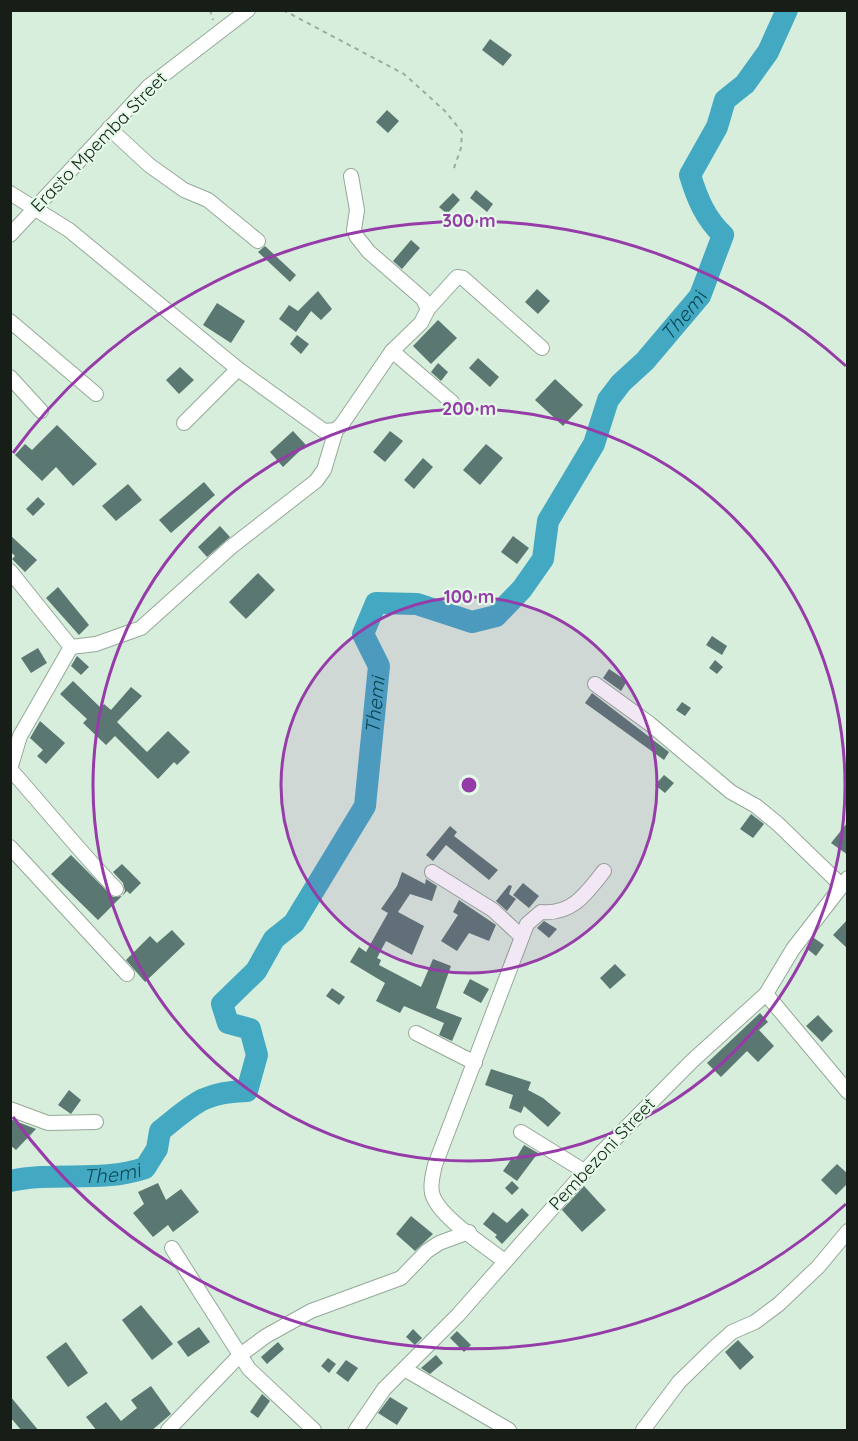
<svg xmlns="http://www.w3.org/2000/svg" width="858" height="1441" font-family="Quicksand,sans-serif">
<rect width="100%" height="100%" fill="#d8eedc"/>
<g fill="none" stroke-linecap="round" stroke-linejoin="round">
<path stroke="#43a9c3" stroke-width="22" id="s1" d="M10,1181C55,1171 101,1183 145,1168L157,1149L160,1131C193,1105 202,1092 247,1091L257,1055L250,1029L228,1023L222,1004L256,971L274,939L294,923L365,806L379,666L363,634L376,603L417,604L472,622L496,616L522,589L543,559L548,521L594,444L608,400L621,383L645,361L700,296L723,235C705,218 697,198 690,175L717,127L725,100L745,84L768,52L787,10"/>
</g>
<g fill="#5a7772">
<path d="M490,39L512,55L503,66L482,50Z"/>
<path d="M387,110L399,121L388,133L376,122Z"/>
<path d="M476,190L493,204L487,212L470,198Z"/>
<path d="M453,193L460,200L447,214L439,207Z"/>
<path d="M411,240L420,248L402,269L393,261Z"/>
<path d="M265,246L296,275L290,282L258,252Z"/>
<path d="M537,289L550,301L538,314L525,302Z"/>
<path d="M318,291L332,309L321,320L311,311L296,332L279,319L289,305L298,311Z"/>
<path d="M217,303L245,321L231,343L203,325Z"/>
<path d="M438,320L457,338L431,364L413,346Z"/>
<path d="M297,335L309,344L301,354L290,344Z"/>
<path d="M478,358L499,377L490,387L469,368Z"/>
<path d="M438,363L448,372L441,381L431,372Z"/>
<path d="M180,367L194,380L179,394L166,380Z"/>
<path d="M555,379L583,405L563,426L535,400Z"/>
<path d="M57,425L97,464L73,486L56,467L42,481L15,455L25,444L32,450Z"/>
<path d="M293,431L306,445L283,467L270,452Z"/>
<path d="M390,431L403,441L385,462L373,452Z"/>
<path d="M486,444L503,458L480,485L463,470Z"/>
<path d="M423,458L433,467L414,489L404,480Z"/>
<path d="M204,482L215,495L171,533L159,520Z"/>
<path d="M128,484L142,500L116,521L102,506Z"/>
<path d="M38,497L45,504L33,516L26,509Z"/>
<path d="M220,526L230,537L207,557L198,547Z"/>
<path d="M10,535L37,560L25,572L12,559L15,556L10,551Z"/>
<path d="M513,536L529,548L517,564L501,552Z"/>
<path d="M258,573L275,590L246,619L229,602Z"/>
<path d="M58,587L89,625L79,635L46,598Z"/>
<path d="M712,636L727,646L722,655L706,645Z"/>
<path d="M38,648L47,663L31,673L21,658Z"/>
<path d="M77,656L89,667L81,675L71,666Z"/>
<path d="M715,660L723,667L717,674L709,668Z"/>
<path d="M609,669L627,681L621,691L603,678Z"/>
<path d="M73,681L101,708L104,704L111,710L131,687L142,696L117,722L147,752L168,731L190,752L177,765L174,762L158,779L115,736L106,745L83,723L87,719L60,694Z"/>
<path d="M592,693L669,752L664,760L585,703Z"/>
<path d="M682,702L691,708L685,716L676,710Z"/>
<path d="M40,721L65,743L46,764L37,756L43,750L30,738Z"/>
<path d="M664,775L674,783L665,793L655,785Z"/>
<path d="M751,814L764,824L753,838L740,829Z"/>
<path d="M848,822V855L831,843Z"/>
<path d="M450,826L457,832L454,836L498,870L489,880L446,845L433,861L426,855Z"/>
<path d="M71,855L113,897L122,896L125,891L123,883L113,872L122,864L141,883L130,894L127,891L98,920L51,874Z"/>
<path d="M402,872L425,884L426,879L437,886L432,901L410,894L398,912L424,926L412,955L386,941L377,958L381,960L379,965L421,987L433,959L451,966L436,1008L462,1018L452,1041L439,1035L444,1023L404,1006L400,1013L376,1001L385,983L350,962L359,947L366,952L388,913L381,909L397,886Z"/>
<path d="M523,883L539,896L529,908L513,895Z"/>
<path d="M509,885L512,886L509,894L516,899L507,911L496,901Z"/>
<path d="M459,900L496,925L489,941L469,933L457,951L441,941L458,915L453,912Z"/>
<path d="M848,919V949L833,935Z"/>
<path d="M544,921L557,929L549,938L537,928Z"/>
<path d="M172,930L185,944L145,982L126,960L150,936L157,943Z"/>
<path d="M814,938L824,945L816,956L806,948Z"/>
<path d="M615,964L626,975L610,989L600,978Z"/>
<path d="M470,979L489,989L481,1003L463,993Z"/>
<path d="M332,988L345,997L339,1005L326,996Z"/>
<path d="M760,1013L768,1022L759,1030L774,1046L758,1062L747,1051L721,1077L707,1063Z"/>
<path d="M818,1015L833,1031L822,1042L806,1026Z"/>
<path d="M491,1069L531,1082L528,1090L543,1098L561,1113L548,1127L524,1106L521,1113L509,1108L513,1095L485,1085Z"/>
<path d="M69,1090L81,1100L71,1114L58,1105Z"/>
<path d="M10,1119L36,1129L16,1150L10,1145Z"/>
<path d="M524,1145L538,1153L517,1181L503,1171L512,1158L515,1160Z"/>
<path d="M837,1164L848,1174V1183L836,1195L821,1180Z"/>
<path d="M512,1181L519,1188L512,1195L505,1188Z"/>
<path d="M158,1183L166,1200L181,1189L199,1212L173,1232L168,1225L153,1237L133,1213L144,1204L138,1192Z"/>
<path d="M584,1186L606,1210L582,1232L562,1210Z"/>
<path d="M522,1208L529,1215L502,1244L495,1237L497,1235L483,1224L493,1212L507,1223Z"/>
<path d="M411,1216L433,1234L415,1251L396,1234Z"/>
<path d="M141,1305L173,1344L152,1360L122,1320Z"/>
<path d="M199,1327L210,1342L188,1357L177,1342Z"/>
<path d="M413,1329L422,1338L415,1345L406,1337Z"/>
<path d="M457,1331L471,1345L464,1352L450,1338Z"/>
<path d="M738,1340L754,1357L740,1370L725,1352Z"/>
<path d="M66,1342L88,1373L68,1387L46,1357Z"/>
<path d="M278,1342L284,1349L267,1364L261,1357Z"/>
<path d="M436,1355L443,1363L430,1374L421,1368Z"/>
<path d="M328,1358L336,1364L329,1373L321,1366Z"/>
<path d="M346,1360L358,1368L348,1382L336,1373Z"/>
<path d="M151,1386L171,1414L151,1431H97L86,1417L106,1402L121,1421L137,1408L131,1400Z"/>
<path d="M262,1394L270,1401L258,1418L250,1412Z"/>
<path d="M10,1396L39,1431H22L10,1417Z"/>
<path d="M390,1397L408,1408L397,1425L378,1413Z"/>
</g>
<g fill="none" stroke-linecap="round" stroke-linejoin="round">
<defs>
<g id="minor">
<path d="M109,128L149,165L184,190L208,200L258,241"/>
<path d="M10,193L69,230L238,369L324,431L336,430L342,424L392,351L421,323L428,309L423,299L369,252L357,237L354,230L357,210L351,176"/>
<path d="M10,235L149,86L248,10"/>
<path d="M428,309L457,277L463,278L542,348"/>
<path d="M10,321L96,394"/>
<path d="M392,351L452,402"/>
<path d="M10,377L41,411"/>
<path d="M184,423L238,369"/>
<path d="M10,571L71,647"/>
<path d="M71,647L96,644L141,628L231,547L316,481L324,470L336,430"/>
<path d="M595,684L650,724L731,792L756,806L778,824L842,886"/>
<path d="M10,769C46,809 79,851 116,889"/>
<path d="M10,769L20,736L71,647"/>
<path d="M10,847L127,974"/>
<path d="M432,872L493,910L521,936"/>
<path d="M766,994L848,1092"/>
<path d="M416,1033L475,1063"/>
<path d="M10,1109L48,1123L96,1122"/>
<path d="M521,1132L584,1171"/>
<path d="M172,1248L249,1369L314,1430"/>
<path d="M504,1261C485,1245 438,1217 432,1193C430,1183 433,1174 435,1165L527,924L541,912C572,915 586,894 604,871"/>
<path d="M406,1370L509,1430"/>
<path d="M168,1430L239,1356L266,1336L311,1311L401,1278L427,1251L439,1243L469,1232"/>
<path d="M356,1430L384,1389L458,1315L602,1152L692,1061L766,994L793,949L848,878"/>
<path d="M643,1430L679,1382L714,1348L732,1332L755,1322L779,1304L818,1267L848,1231"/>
</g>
</defs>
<use href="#minor" stroke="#94a998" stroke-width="16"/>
<g stroke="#9bad9e" stroke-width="2" stroke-dasharray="4.5 4.5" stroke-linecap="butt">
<path d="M210,10L213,20"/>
<path d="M283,10L404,74L445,111L462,132L461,148L453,171"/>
</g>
<use href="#minor" stroke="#fff" stroke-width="14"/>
</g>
<circle cx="469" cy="785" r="188" fill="#953ca8" fill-opacity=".12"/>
<g fill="none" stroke="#953ca8" stroke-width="3">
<circle cx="469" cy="785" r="188"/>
<circle cx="469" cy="785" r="376"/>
<path d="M846 1204A564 564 0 0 1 13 1117M13 453A564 564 0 0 1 846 366"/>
</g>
<g text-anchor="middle" stroke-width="4.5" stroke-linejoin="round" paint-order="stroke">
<g font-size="18" fill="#161e17" stroke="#e5fbe9">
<text transform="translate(99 142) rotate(-46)" y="6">Erasto Mpemba Street</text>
<text transform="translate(602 1154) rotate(-47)" y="6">Pembezoni Street</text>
</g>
<g font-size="20" font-style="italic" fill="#084755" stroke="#e5fbe9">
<text dy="7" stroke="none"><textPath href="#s1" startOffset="1324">Themi</textPath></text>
<text dy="7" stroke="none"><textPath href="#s1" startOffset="730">Themi</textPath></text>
<text dy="7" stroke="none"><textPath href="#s1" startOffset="102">Themi</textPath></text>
</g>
</g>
<circle cx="469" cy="785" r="9" fill="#953ca8" stroke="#e5fbe9" stroke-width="3"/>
<g font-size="18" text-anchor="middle" font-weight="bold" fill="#953ca8" stroke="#e5fbe9" stroke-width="4.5" stroke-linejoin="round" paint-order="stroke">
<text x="469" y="227">300 m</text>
<text x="469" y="415">200 m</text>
<text x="469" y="603">100 m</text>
</g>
<rect width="858" height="1441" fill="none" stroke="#161e17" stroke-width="24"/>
</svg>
